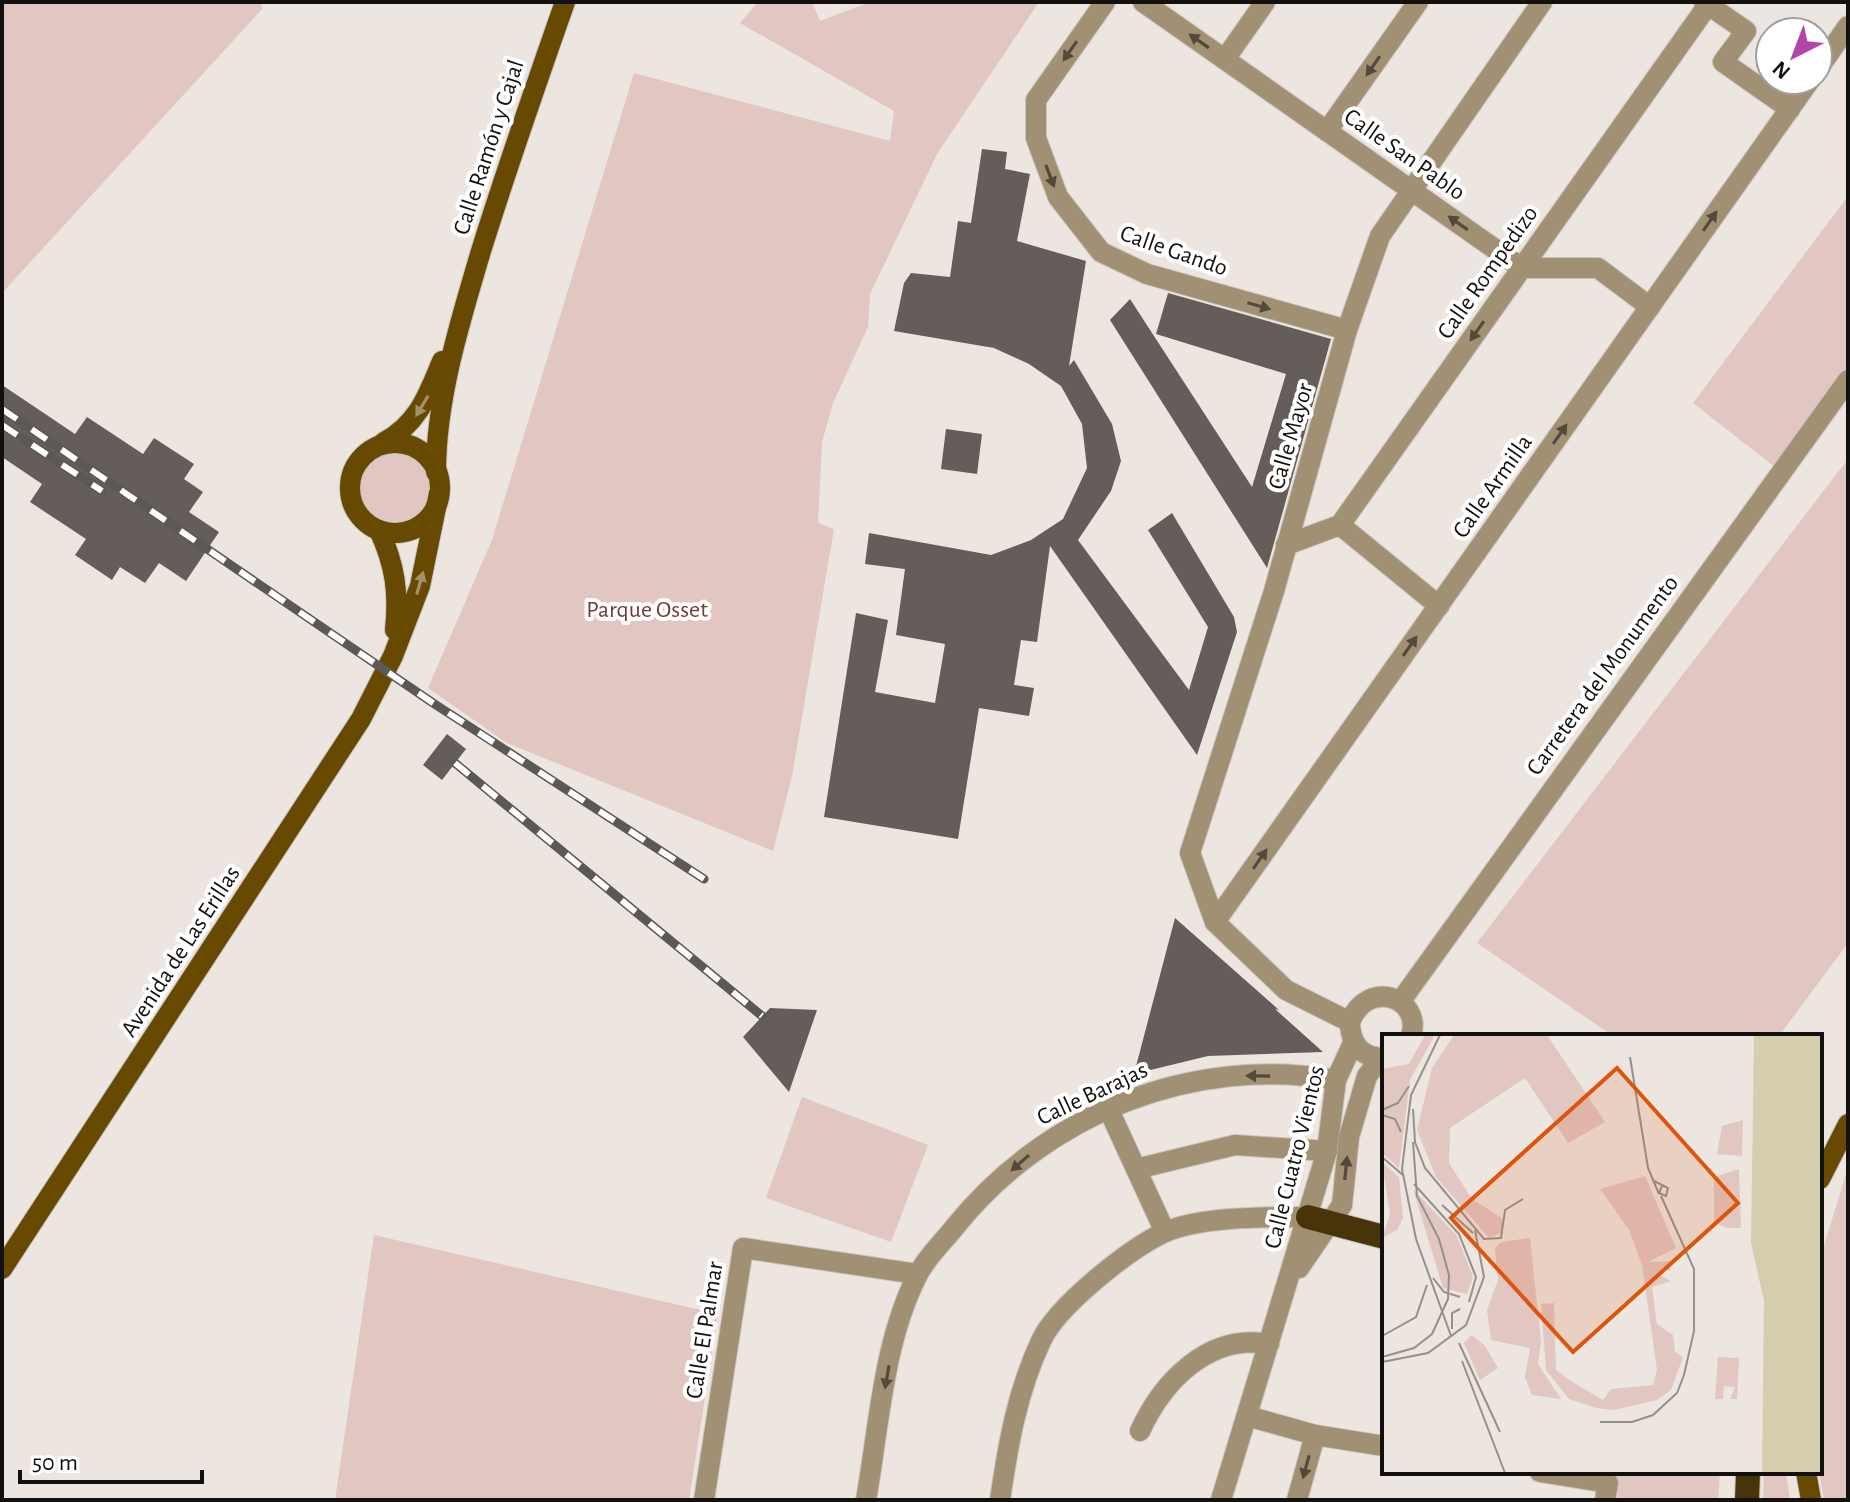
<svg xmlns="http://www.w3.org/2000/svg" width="1850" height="1502" font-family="'Alegreya Sans',sans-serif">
<rect width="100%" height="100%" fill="#ece5e0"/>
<g fill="#e1c6c2">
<path d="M2,2H260L263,8L2,293Z"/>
<path d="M758,2H812L820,21L870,2H1039L937,154L870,294L868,327L833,403L822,442L818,523L834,529L792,776L773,851L507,743L428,688L492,540L634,73L890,141L894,111L740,23Z"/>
<path d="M1848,196V385L1780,471L1693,403Z"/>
<circle cx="395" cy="487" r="35"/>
<path d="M1848,459V943L1779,1036H1613L1477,943Z"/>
<path d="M802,1097L928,1145L891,1242L766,1198Z"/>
<path d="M1848,1167V1500H1824L1819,1472L1820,1259Z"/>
<path d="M374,1235L718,1314L689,1500H335Z"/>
<path d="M1615,1472H1720L1718,1500H1618Z"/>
<path d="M1764,1472H1786L1790,1500H1763Z"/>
</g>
<g fill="#645d5a">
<path d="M982,149L1007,152L1005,169L1030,174L1017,241L1086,261L1069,366L1074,360L1112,424L1121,461L1111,491L1078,540L1189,690L1208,627L1148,530L1172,513L1234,617L1237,632L1197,755L1050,546L1037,642L1021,640L1014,685L1034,688L1029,716L979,708L958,839L824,817L856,613L888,620L875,692L935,703L945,644L896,635L905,569L865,564L869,533L991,555L1031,540L1063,519L1087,468L1082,424L1061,386L1029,364L994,348L894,331L904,283L911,273L950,277L958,221L971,223Z"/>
<path d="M1168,293L1331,339L1267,568L1110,320L1130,299L1252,487L1286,374L1156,334Z"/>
<path d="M2,385L75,434L87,417L143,454L154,438L194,464L184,479L203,492L189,512L219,532L186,581L159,563L145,583L120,567L112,580L75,555L86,539L30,502L42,484L2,457Z"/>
<path d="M946,429L982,434L977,474L941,469Z"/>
<path d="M447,734L466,749L442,780L423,765Z"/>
<path d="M1175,918L1279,1010L1275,1009L1323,1052L1208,1056L1134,1074Z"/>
<path d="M770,1008L817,1010L789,1092L743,1037Z"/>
</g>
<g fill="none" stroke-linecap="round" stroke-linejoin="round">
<defs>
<g id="minor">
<path d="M1105,2L1036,100V138L1058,197L1101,252L1147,274L1347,330"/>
<path d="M1143,2L1522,268H1598L1650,307"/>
<path d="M1704,2L1746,31L1723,62L1790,109"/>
<path d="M1225,59L1265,2"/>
<path d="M1818,69L1848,26"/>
<path d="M1327,131L1418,2"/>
<path d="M1340,525L1439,606"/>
<path d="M1286,545L1340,525L1710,2"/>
<path d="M1215,922L1810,80"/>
<path d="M1400,1002L1848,380"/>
<path d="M1350,1022L1286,990L1215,922L1190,853L1274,591L1347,330L1380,236L1542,2"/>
<path d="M1384,1058C1362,1058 1350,1044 1350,1022C1367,978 1423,997 1411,1036"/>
<path d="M1108,1108L1165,1232"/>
<path d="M1136,1169L1235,1145L1327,1151"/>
<path d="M1299,1268L1342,1205L1349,1137L1367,1076L1380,1059"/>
<path d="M1247,1416L1315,1435L1384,1446"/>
<path d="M1140,1431C1163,1381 1209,1333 1269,1344"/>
<path d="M1540,1472L1608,1483L1605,1500"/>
<path d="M704,1500L743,1248L917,1274"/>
<path d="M866,1500C879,1427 883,1343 917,1276C925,1259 942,1243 954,1228C1045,1114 1192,1055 1336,1080"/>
<path d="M1000,1500C1008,1445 1017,1392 1041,1341C1057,1306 1128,1250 1163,1233C1199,1216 1268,1217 1308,1217"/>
<path d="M1221,1500L1327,1151L1336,1080L1353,1043"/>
<path d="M1297,1500L1315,1435"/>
</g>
<g id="major">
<path d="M384,442C418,424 428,395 442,361"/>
<circle cx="395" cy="488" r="45"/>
<path d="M436,472C436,398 460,322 481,251C507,167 536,85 565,2"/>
<path d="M379,530C395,565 399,592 395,630"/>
<path d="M1820,1179L1848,1124"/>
<path d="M2,1269L361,719L393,656L420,586L439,493"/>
<path d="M1806,1472L1811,1500"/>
</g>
<g id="highway">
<path d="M1308,1217L1384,1237"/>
<path d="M1747,1500L1748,1472"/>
</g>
</defs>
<use href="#minor" stroke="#c9c3bf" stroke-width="22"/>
<use href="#major" stroke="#c9c3bf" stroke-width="22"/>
<use href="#highway" stroke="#c9c3bf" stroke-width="26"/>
<use href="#minor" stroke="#a19073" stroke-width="20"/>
<use href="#major" stroke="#674901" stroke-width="20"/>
<use href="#highway" stroke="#48340b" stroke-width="24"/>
<defs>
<g id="rail">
<path d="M2,409L433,703L704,879"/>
<path d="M2,425L102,491"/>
<path d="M455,763L762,1016"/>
</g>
</defs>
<use href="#rail" stroke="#5c5855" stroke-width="9"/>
<use href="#rail" stroke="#fff" stroke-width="6" stroke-dasharray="18" stroke-linecap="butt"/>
</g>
<defs><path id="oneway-solid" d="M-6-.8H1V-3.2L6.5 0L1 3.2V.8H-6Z" transform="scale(2)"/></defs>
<g fill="#534a3c">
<use href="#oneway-solid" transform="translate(1199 41) rotate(-145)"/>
<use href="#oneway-solid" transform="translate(1070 51) rotate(125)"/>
<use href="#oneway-solid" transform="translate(1373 66) rotate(125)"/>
<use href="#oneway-solid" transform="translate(1050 176) rotate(69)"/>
<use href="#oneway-solid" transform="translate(1710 221) rotate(-55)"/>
<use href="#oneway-solid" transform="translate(1458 223) rotate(-145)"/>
<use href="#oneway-solid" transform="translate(1259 306) rotate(16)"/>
<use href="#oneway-solid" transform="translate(1477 331) rotate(125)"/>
<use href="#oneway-solid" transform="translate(1560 434) rotate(-55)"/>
<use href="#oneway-solid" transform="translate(1410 646) rotate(-55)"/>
<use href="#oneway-solid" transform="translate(1260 859) rotate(-55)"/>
<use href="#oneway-solid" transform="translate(1258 1076) rotate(-179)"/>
<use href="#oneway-solid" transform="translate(1020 1163) rotate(139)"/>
<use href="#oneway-solid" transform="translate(1346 1168) rotate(-84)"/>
<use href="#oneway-solid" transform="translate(887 1377) rotate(100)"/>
<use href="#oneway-solid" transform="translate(1306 1467) rotate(105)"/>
</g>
<g fill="#a49267">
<use href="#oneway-solid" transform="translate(422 406) rotate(121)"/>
<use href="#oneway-solid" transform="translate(420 583) rotate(-74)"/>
</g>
<g text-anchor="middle" stroke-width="8" stroke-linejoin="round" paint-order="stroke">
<g font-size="24" fill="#13110f" stroke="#fff">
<text transform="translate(488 147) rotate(-72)" y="8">Calle Ramón y Cajal</text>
<text transform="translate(1405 154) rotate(35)" y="8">Calle San Pablo</text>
<text transform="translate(1174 250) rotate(19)" y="8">Calle Gando</text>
<text transform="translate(1487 272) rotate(-55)" y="8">Calle Rompedizo</text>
<text transform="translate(1290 436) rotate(-74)" y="8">Calle Mayor</text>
<text transform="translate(1492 486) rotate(-55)" y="8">Calle Armilla</text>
<text transform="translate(1602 675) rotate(-54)" y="8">Carretera del Monumento</text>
<text transform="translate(180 951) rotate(-57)" y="8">Avenida de Las Erillas</text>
<text transform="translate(1092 1093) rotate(-25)" y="8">Calle Barajas</text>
<text transform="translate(1294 1157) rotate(-76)" y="8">Calle Cuatro Vientos</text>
<text transform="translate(704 1330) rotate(-81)" y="8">Calle El Palmar</text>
</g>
<g font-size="24" fill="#703c37" stroke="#fff">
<text x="647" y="617">Parque Osset</text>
</g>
</g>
<g transform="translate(1382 1034)">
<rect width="440" height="440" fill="#ece5e0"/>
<path d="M43,1H53L28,46L17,134L0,119V35L27,30ZM72,1H165L223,88L186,109L143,44L68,94L67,129L90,165L120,184L121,198L107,204L54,143L35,96L50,34ZM361,86L360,122L335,120L340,92ZM0,128L17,143L21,184L15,196L0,204L8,180ZM357,135L359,194H346L332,189V143ZM263,142L294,214L266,228L288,227V237L281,233L277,241L289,247L270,253L275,290L291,301L293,318L301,323L289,356L275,366L232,376L214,374L187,365L164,336L159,270L172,269L174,336L189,347L221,366L229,355L271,351L275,336L260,231L247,196L218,155ZM31,155L75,202L91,243L85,260L61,254ZM148,204L159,307L156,330L179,365L150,361L143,343L148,314L109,306L105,276L116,246L113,214L119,208ZM90,301L103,312L116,334L98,346L82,309ZM336,323L357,324L355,365H348L353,353L342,352L341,365H333Z" fill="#e1c6c2"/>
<path d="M372,1H440V439H380L382,267L369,209Z" fill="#d4ceae"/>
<path fill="none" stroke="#95908c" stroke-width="2" d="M58,1L29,61L20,135L34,205L69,302M248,23L266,134L277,160M31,75L33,108L43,134L102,205L119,204L123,176L141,165M0,76L16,69L27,52M0,81L13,85L19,98M0,123L22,142M272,147L286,154L284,162L277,159L280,152M32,150L77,200L94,243L87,268M60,171L91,199M51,244L62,258L78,263M70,295V279L78,275M0,302L34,283L45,251M77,309L118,398M0,323L32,314L50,300L66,265L67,241L57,205L35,162L31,108M80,327L123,439M0,328L46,319L84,291L102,243L93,196M218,388H250L271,381L295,359L302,341L312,297V235L279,162"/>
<path fill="#dd550c" fill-opacity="0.15" stroke="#dd550c" stroke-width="4" d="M235,34L356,169L191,318L69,184Z"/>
<rect width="440" height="440" fill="none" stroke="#13110f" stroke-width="4"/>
</g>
<rect width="1850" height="1502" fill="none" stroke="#13110f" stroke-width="8"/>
<g transform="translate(1794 56) rotate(222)"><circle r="38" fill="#ffffff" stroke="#a1a09f" stroke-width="2"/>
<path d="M0-6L14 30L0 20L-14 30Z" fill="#b347a6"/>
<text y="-12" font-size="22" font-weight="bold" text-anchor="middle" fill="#13110f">N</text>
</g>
<path d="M20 1470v12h182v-12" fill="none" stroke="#13110f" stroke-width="4"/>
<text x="32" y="1470" font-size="24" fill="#13110f" stroke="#ffffff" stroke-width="6" paint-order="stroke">50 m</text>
</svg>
